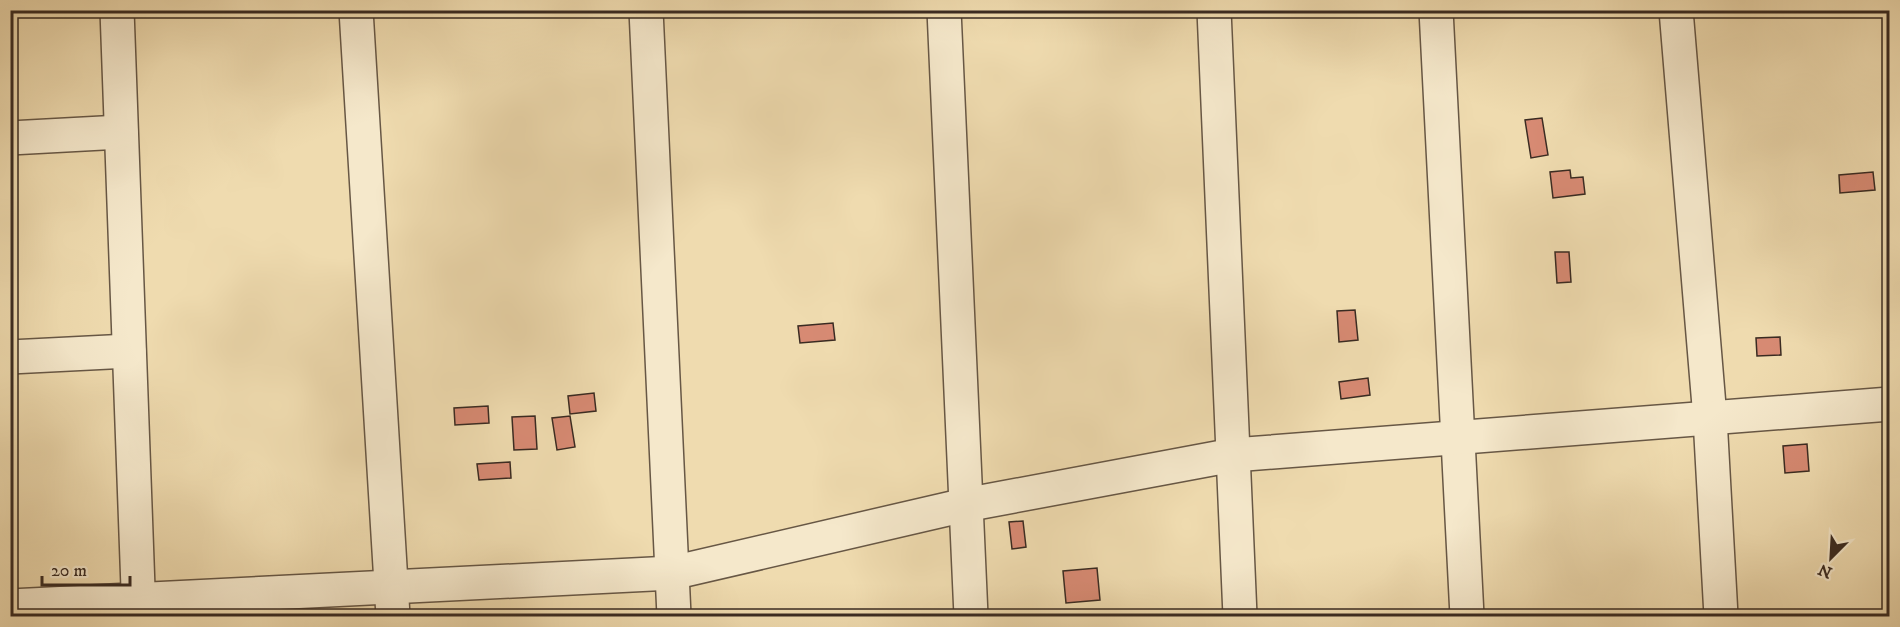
<svg xmlns="http://www.w3.org/2000/svg" width="1900" height="627" font-family="'IM FELL DW Pica',serif">
<rect width="100%" height="100%" fill="#efdbaf"/>
<filter id="stains"><feTurbulence type="fractalNoise" baseFrequency=".00333" numOctaves="4"/><feColorMatrix values="0 0 0 0 .2 0 0 0 0 .09 0 0 0 0 .02 0 0 0 .5 -.17"/></filter>
<radialGradient id="worn" r=".72"><stop offset=".6" stop-color="#630" stop-opacity="0"/><stop offset="1" stop-color="#630" stop-opacity=".3"/></radialGradient>
<g fill="#d78a73" stroke="#3a2b22" stroke-width="1.5">
<path d="M1542,118L1548,155L1531,158L1525,120Z"/>
<path d="M1570,170L1571,178L1583,177L1585,194L1553,198L1550,172Z"/>
<path d="M1873,172L1875,190L1840,193L1839,175Z"/>
<path d="M1555,252H1569L1571,282L1557,283Z"/>
<path d="M1355,310L1358,340L1339,342L1337,311Z"/>
<path d="M833,323L835,340L800,343L798,326Z"/>
<path d="M1780,337L1781,355L1757,356L1756,338Z"/>
<path d="M1368,378L1370,395L1341,399L1339,382Z"/>
<path d="M594,393L596,411L570,414L568,396Z"/>
<path d="M488,406L489,423L455,425L454,408Z"/>
<path d="M535,416L537,449L514,450L512,417Z"/>
<path d="M570,416L575,447L557,450L552,418Z"/>
<path d="M1807,444L1809,471L1785,473L1783,446Z"/>
<path d="M510,462L511,478L479,480L477,464Z"/>
<path d="M1023,521L1026,547L1012,549L1009,522Z"/>
<path d="M1097,568L1100,600L1066,603L1063,571Z"/>
</g>
<g fill="none" stroke-linecap="round" stroke-linejoin="round">
<defs>
<g id="minor">
<path d="M117,10L139,616"/>
<path d="M356,10L393,616"/>
<path d="M646,10L674,616"/>
<path d="M944,10L971,616"/>
<path d="M1214,10L1240,616"/>
<path d="M1436,10L1467,616"/>
<path d="M1676,10L1710,418L1721,616"/>
<path d="M10,138L121,132"/>
<path d="M10,357L129,351"/>
<path d="M10,606L672,573L965,505L1233,455L1890,404"/>
</g>
</defs>
<use href="#minor" stroke="#675745" stroke-width="36"/>
<use href="#minor" stroke="#f5e8cb" stroke-width="33"/>
</g>
<rect width="1900" height="627" fill="none" stroke="#efdbaf" stroke-width="36"/>
<rect x="12" y="12" width="1876" height="603" fill="none" stroke="#3a2b22" stroke-width="3"/>
<rect x="18" y="18" width="1864" height="591" fill="none" stroke="#3a2b22" stroke-width="1.5"/>
<g transform="translate(1831 558) rotate(204)" stroke="#f5e8cb" stroke-width="4.5" paint-order="stroke">
<path d="M0-4.5L10 22L0 15L-10 22Z" fill="#3a2b22"/>
<text y="-9" font-size="16" font-weight="bold" text-anchor="middle" fill="#3a2b22">N</text>
</g>
<path d="M42 576v9h88v-9" fill="none" stroke="#3a2b22" stroke-width="3"/>
<text x="51" y="576" font-size="18" fill="#3a2b22" stroke="#f5e8cb" stroke-width="4.5" paint-order="stroke">20 m</text>
<rect width="100%" height="100%" filter="url(#stains)"/>
<rect width="100%" height="100%" fill="url(#worn)"/>
</svg>
